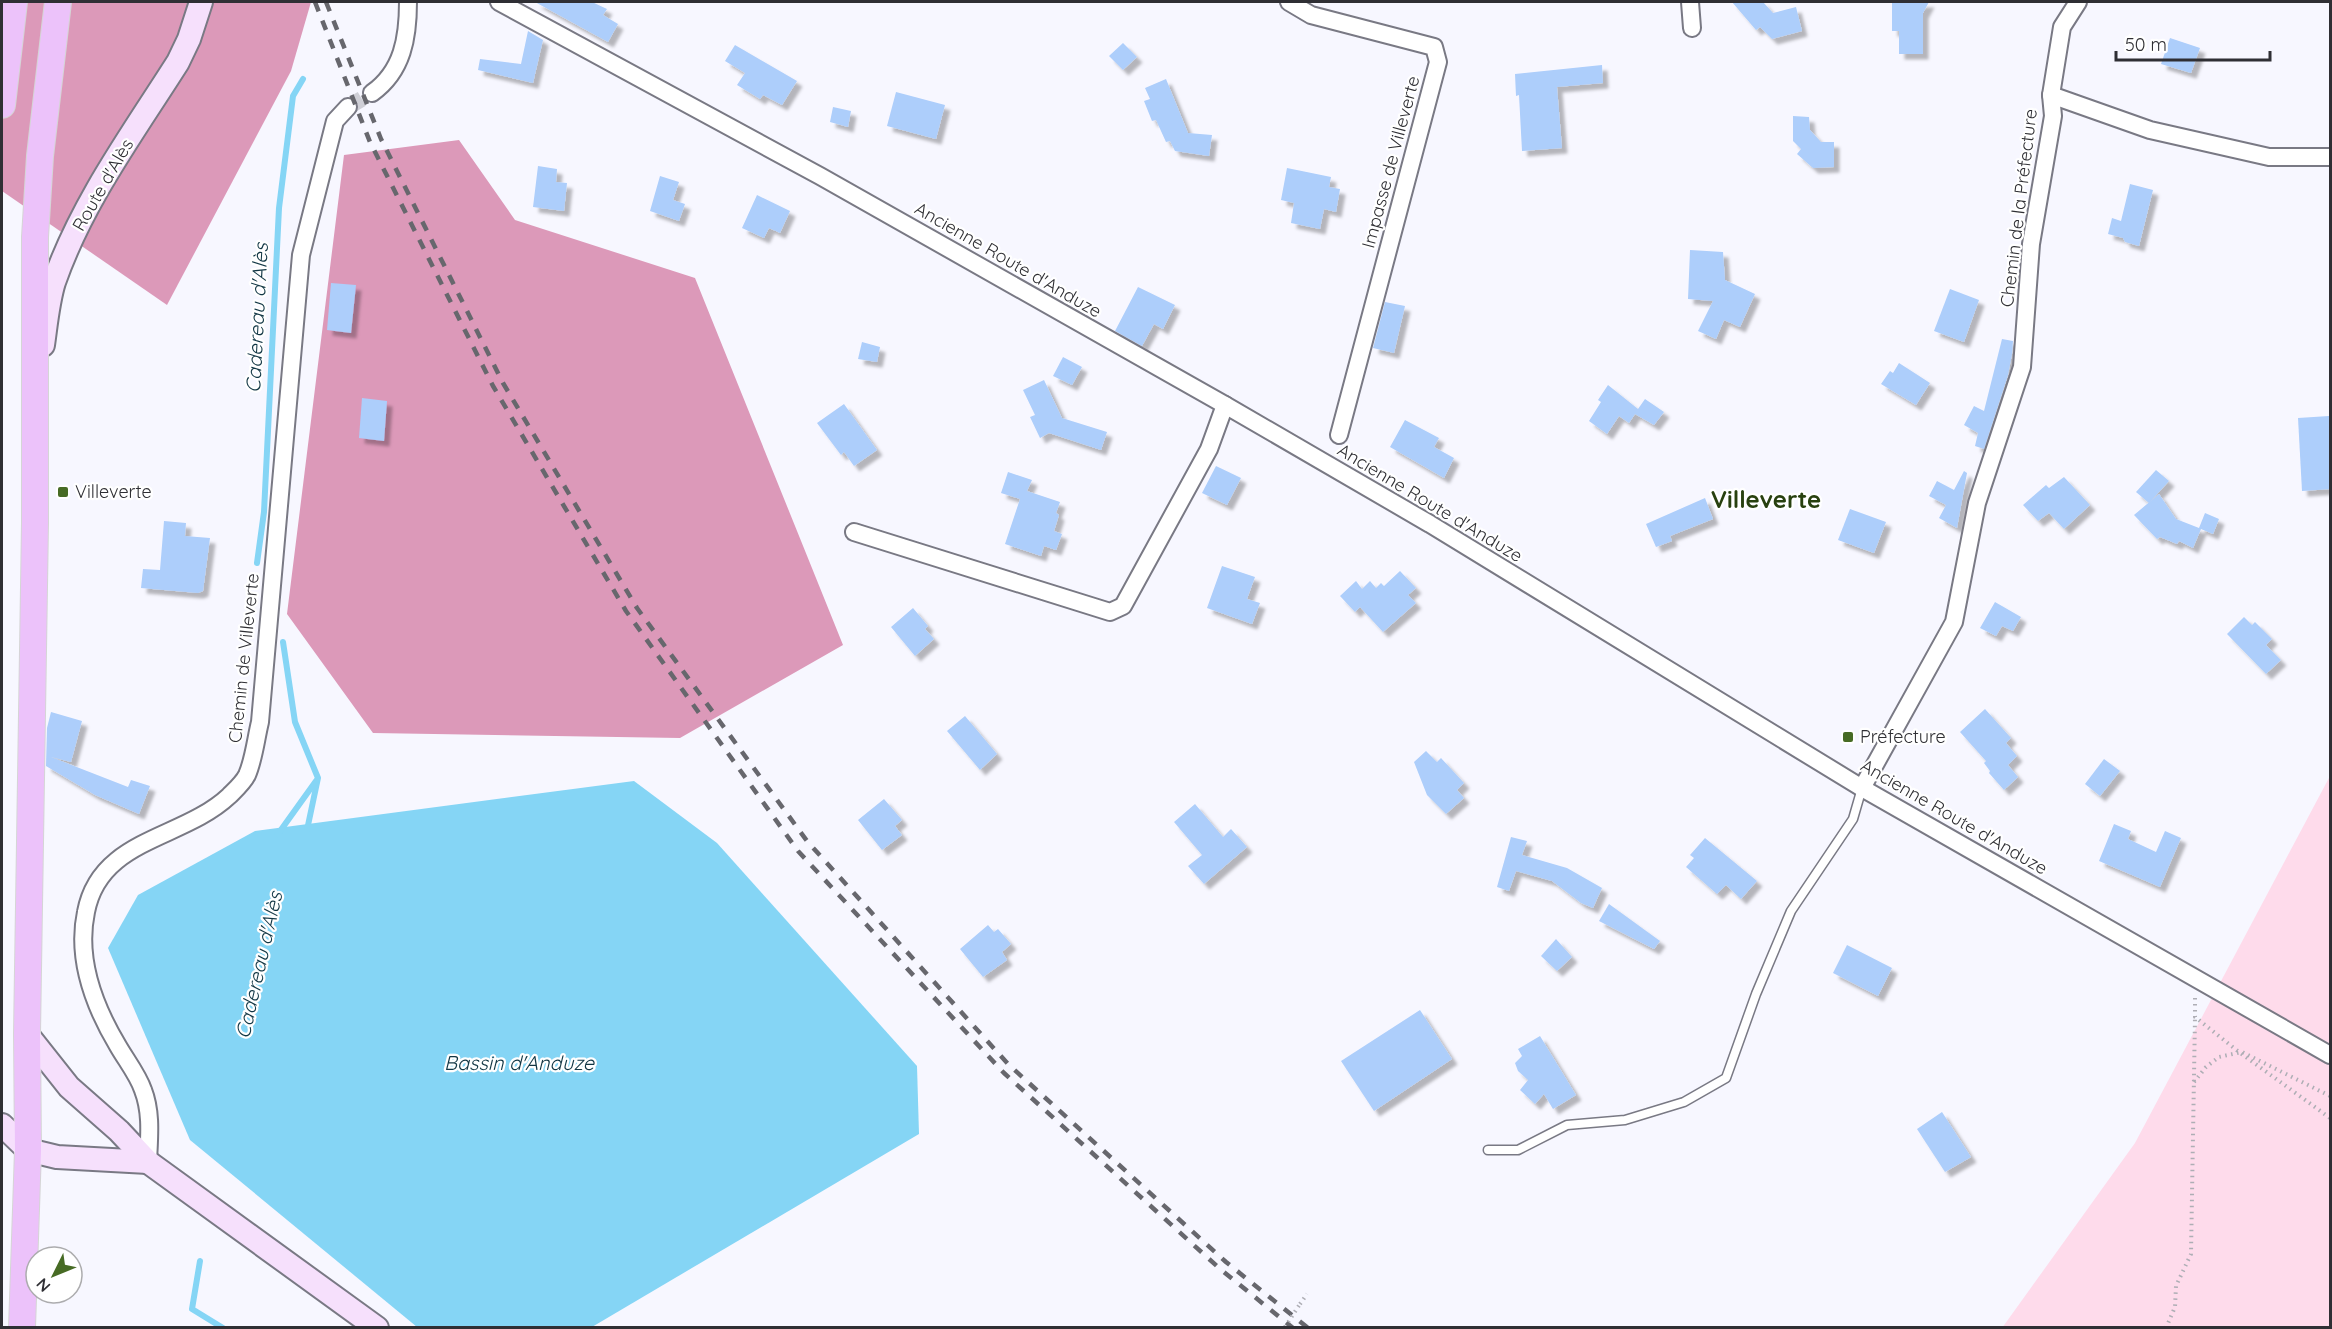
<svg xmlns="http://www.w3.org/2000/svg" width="2332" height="1329" font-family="Quicksand,sans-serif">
<defs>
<filter id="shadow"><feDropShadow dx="5.5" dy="5.5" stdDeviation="1.5" flood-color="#0004"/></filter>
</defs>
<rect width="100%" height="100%" fill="#f7f7ff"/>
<path fill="#fedbeb" d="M2330,776V1327L2002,1328L2135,1143Z"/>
<g fill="#dc99b9">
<path d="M2,2H311L291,71L167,305L2,191Z"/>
<path d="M459,140L515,220L695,278L843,645L680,738L373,733L287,614L344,155Z"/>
</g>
<path fill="#85d5f5" d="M634,781L717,843L917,1066L919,1134L592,1327H417L190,1140L108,948L138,895L255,831Z"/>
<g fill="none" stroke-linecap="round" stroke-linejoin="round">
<g stroke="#85d5f5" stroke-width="6">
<path d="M257,563L264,512L279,208L293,96L303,79"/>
<path d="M283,642L295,722L318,778L307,830"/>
<path d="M278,834L316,781"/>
<path d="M200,1261L192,1309L223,1328"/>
</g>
</g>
<g fill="#adcefb" filter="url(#shadow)">
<path d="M535,2H592L607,9L603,15L618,24L608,42Z"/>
<path d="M1732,2H1763L1773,13L1796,7L1802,31L1772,39L1760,27L1756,30Z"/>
<path d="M1892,2H1929L1923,13V54H1899V31H1892Z"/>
<path d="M528,31L543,40L533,83L478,70L480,59L521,64Z"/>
<path d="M2170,38L2200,48L2191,73L2161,64Z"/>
<path d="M1123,43L1137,57L1123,70L1109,56Z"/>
<path d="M735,45L797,81L782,105L763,95L760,99L737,85L745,73L725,61Z"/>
<path d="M1602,65L1603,83L1557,87L1562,148L1522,151L1519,95L1516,96L1515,74Z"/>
<path d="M1166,79L1188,133L1212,135L1209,156L1175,151L1170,141L1166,142L1156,120L1152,121L1144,101L1150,99L1145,88Z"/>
<path d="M896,92L945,105L936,139L887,126Z"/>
<path d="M833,107L851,111L848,127L830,122Z"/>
<path d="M1793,116L1809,117L1810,130L1821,142H1834V167L1813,168L1797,154L1801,149L1793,141Z"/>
<path d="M538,166L557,169L556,182L567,183L564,211L533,207Z"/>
<path d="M1287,168L1331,177L1329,187L1340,189L1336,212L1324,209L1320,229L1291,223L1294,203L1281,200Z"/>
<path d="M660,176L679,182L673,200L685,204L679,221L650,211Z"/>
<path d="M2130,184L2153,190L2139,246L2125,242L2123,238L2108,234L2112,218L2121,221Z"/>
<path d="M757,195L790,211L780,233L769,228L764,238L742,228Z"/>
<path d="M1690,250L1723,252L1725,280L1755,294L1740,327L1724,320L1716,339L1698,331L1713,301L1688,299Z"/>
<path d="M331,283L356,285L351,333L327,330Z"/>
<path d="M1138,287L1175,305L1163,329L1154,324L1142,346L1115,331Z"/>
<path d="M1950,289L1979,300L1964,342L1934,331Z"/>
<path d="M1385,302L1405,306L1394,353L1373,348Z"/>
<path d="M2002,339L2013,341L2012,354L2008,375L1984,449L1975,446L1978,433L1964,425L1974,406L1984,411Z"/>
<path d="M862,342L880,347L877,362L858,359Z"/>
<path d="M1063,357L1082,367L1072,385L1053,376Z"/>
<path d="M1899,363L1930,383L1916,405L1881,384L1890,371L1893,373Z"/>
<path d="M1044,380L1062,418L1107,432L1101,450L1049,433L1040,438L1030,417L1035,415L1023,390Z"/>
<path d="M1608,385L1638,409L1645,399L1664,412L1654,425L1635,414L1629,423L1619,416L1607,434L1589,421L1601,402L1598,400Z"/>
<path d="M362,398L387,401L384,441L359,438Z"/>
<path d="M844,404L877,450L854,466L844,452L841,455L817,423Z"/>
<path d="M2329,416L2331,489L2302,491L2298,418Z"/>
<path d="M1405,420L1439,438L1434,447L1454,458L1444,478L1390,447Z"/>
<path d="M1216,466L1241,478L1227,505L1202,493Z"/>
<path d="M2156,470L2169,481L2149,503L2136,492Z"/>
<path d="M1964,471L1967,473L1957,528L1939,518L1946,505L1929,496L1937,481L1954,490Z"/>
<path d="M1008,472L1032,480L1027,491L1060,502L1056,513L1059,515L1054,531L1062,534L1056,550L1044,546L1041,556L1005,544L1020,499L1001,493Z"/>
<path d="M2064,477L2090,505L2064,529L2049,513L2038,521L2023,505L2046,485L2049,488Z"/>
<path d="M2159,494L2176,519L2199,528L2205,513L2219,519L2213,534L2201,529L2193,548L2179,541L2177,544L2160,537L2157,539L2134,515Z"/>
<path d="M1705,498L1713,519L1670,536L1672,541L1656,547L1646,524Z"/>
<path d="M1850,509L1886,522L1874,553L1838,540Z"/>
<path d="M164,521L186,523L185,536L210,538L203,591L198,593L141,588L143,569L160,570Z"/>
<path d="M1222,566L1255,577L1247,599L1260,603L1252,624L1207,608Z"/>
<path d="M1400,571L1416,588L1408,595L1416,603L1383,632L1360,607L1355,612L1340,596L1356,581L1362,589L1370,581L1376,588L1381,583L1384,586Z"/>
<path d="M1995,602L2021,617L2013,631L2002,626L1996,636L1980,628Z"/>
<path d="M913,608L928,626L925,629L934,639L915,656L891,627Z"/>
<path d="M2244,617L2252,625L2255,622L2272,639L2266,645L2281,660L2266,674L2227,634Z"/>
<path d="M1985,709L2011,738L2006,743L2017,756L2008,765L2018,777L2004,790L1989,773L1990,771L1984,763L1986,761L1960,732Z"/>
<path d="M51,712L82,721L71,762L51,757L128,787L131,780L150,786L139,814L95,795L46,766L47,728Z"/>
<path d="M965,716L997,754L980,770L947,731Z"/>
<path d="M1426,751L1437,762L1441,758L1464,783L1457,790L1464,798L1446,814L1427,795L1414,762Z"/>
<path d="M2104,759L2120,771L2100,796L2085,784Z"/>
<path d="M884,799L902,820L895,826L902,835L882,850L858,820Z"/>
<path d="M1195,804L1223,837L1231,829L1247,847L1204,884L1188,866L1202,855L1174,822Z"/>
<path d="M2114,824L2131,831L2128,839L2156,852L2165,831L2181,838L2160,887L2099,861Z"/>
<path d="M1511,837L1527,841L1522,855L1567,868L1602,888L1593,908L1581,903L1552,881L1516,871L1509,891L1497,887Z"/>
<path d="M1705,838L1757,881L1741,899L1726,885L1717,894L1686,867L1694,858L1690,855Z"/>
<path d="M1609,904L1660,941L1654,949L1599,921Z"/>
<path d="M988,925L994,932L998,929L1011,944L1002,952L1007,960L983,977L960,949Z"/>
<path d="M1556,939L1572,957L1557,971L1541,956Z"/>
<path d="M1847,945L1892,968L1878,996L1833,973Z"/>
<path d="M1420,1010L1452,1059L1374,1111L1341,1061Z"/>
<path d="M1540,1036L1576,1095L1553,1109L1544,1094L1535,1104L1520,1090L1528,1080L1518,1071L1515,1063L1522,1056L1518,1049Z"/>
<path d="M1942,1112L1971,1157L1945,1172L1917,1129Z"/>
</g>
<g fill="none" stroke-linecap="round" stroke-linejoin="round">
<path stroke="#cfcfd6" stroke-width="16" stroke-dasharray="16 8" stroke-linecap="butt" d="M348,107L372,93"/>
<defs>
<path id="lane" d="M1488,1150H1518L1567,1125L1625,1120L1684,1102L1726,1078L1756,994L1791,911L1853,819L1862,788"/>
<g id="street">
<path d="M499,2L820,176L1225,405L1430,524L1862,788L2330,1055"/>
<path d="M1289,2L1311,15L1434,47L1438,62L1339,435"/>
<path d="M1690,2L1692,28"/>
<path d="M372,93C403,71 408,37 408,2"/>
<path d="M2051,95L2150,130L2269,157H2330"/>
<path d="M854,532L1110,612L1123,606L1209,449L1225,405"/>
<path d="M1862,788L1954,622L1977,503L2022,367L2031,244L2053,116L2051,95L2062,27L2078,2"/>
<path d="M148,1162C149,1138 152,1113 143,1090C138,1075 126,1060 118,1046C94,1006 76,959 86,912C100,838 182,840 229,796C235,790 243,783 247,775C254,759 256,738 260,722L301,255L335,121L348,107"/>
</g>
<g id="secondary">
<path d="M43,345C46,324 48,301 54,282C82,202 133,133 178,62L189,39L201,2"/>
<path d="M27,1034L69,1087L119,1131L148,1162L377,1328"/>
<path d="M2,1125L28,1150L57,1157L148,1162"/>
</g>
<g id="primary">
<path d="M2,105L14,2"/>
<path d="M22,1328L28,1150L27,1034L35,523V237L40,156L58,2"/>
</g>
</defs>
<use href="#lane" stroke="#797984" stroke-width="11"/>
<use href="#street" stroke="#797984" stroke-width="20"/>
<use href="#secondary" stroke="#797984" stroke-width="26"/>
<use href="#primary" stroke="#d5d5d6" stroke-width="28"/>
<g stroke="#aeaeb5" stroke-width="4" stroke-dasharray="1.5 4.5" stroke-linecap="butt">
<path d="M2195,998V1017L2239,1052L2330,1118"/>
<path d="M2194,1082L2206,1067L2219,1057L2242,1052L2330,1096"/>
<path d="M1300,1304L1307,1294"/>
<path d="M1284,1328L1285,1327"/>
<path d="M2166,1328L2175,1307L2176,1286L2191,1254L2195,1017"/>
</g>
<use href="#lane" stroke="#fff" stroke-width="8"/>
<use href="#street" stroke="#fff" stroke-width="16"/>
<use href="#secondary" stroke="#f6e0fc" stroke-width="22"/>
<use href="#primary" stroke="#ecc2fa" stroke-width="26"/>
<g stroke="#67676d" stroke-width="4.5" stroke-dasharray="10 10" stroke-linecap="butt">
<path d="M315,2L370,142L493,386L626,611L798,851L1004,1073L1219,1268L1293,1328"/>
<path d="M326,2L381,139L503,383L637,608L807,841L1008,1064L1226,1262L1308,1328"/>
</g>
<path stroke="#aeaeb5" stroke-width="4" stroke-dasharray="1.5 4.5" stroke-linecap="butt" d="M1285,1327L1300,1304"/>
</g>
<g fill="#476b24" stroke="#fff" stroke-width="2">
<rect x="57" y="486" width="12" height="12" rx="3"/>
<rect x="1842" y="731" width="12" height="12" rx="3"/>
</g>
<g text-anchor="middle" stroke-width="4.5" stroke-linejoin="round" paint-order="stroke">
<g font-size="18" fill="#2f2f34" stroke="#fff">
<text transform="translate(1391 162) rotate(-75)" y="6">Impasse de Villeverte</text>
<text transform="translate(103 185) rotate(-60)" y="6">Route d'Alès</text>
<text transform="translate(2019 208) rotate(-83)" y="6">Chemin de la Préfecture</text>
<text transform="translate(1008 260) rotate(30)" y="6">Ancienne Route d'Anduze</text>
<text transform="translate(1430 503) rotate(31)" y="6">Ancienne Route d'Anduze</text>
<text transform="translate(244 658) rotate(-84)" y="6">Chemin de Villeverte</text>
<text transform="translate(1954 817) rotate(30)" y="6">Ancienne Route d'Anduze</text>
</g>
<g font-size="18" fill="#2f2f34" stroke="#fff" text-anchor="start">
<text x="75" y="498">Villeverte</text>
<text x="1860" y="743">Préfecture</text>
</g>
<g font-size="20" font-style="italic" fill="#113644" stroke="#fff">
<text transform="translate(257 318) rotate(-87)" y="7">Cadereau d'Alès</text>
<text transform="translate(259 965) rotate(-77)" y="7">Cadereau d'Alès</text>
<text x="519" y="1070">Bassin d'Anduze</text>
</g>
<g font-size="24" font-weight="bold" fill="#28410f" stroke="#fff">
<text x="1766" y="508">Villeverte</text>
</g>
</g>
<rect width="2332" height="1329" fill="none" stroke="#2f2f34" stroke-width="6"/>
<g transform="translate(54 1275) rotate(227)"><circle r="28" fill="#ffffff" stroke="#acacae" stroke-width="1.5"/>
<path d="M0-4.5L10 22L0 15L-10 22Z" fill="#476b24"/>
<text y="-9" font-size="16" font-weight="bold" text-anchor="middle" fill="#2f2f34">N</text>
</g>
<path d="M2116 51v9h154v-9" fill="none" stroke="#2f2f34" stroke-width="3"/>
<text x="2125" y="51" font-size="18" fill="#2f2f34" stroke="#ffffff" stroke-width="4.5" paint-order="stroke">50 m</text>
</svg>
